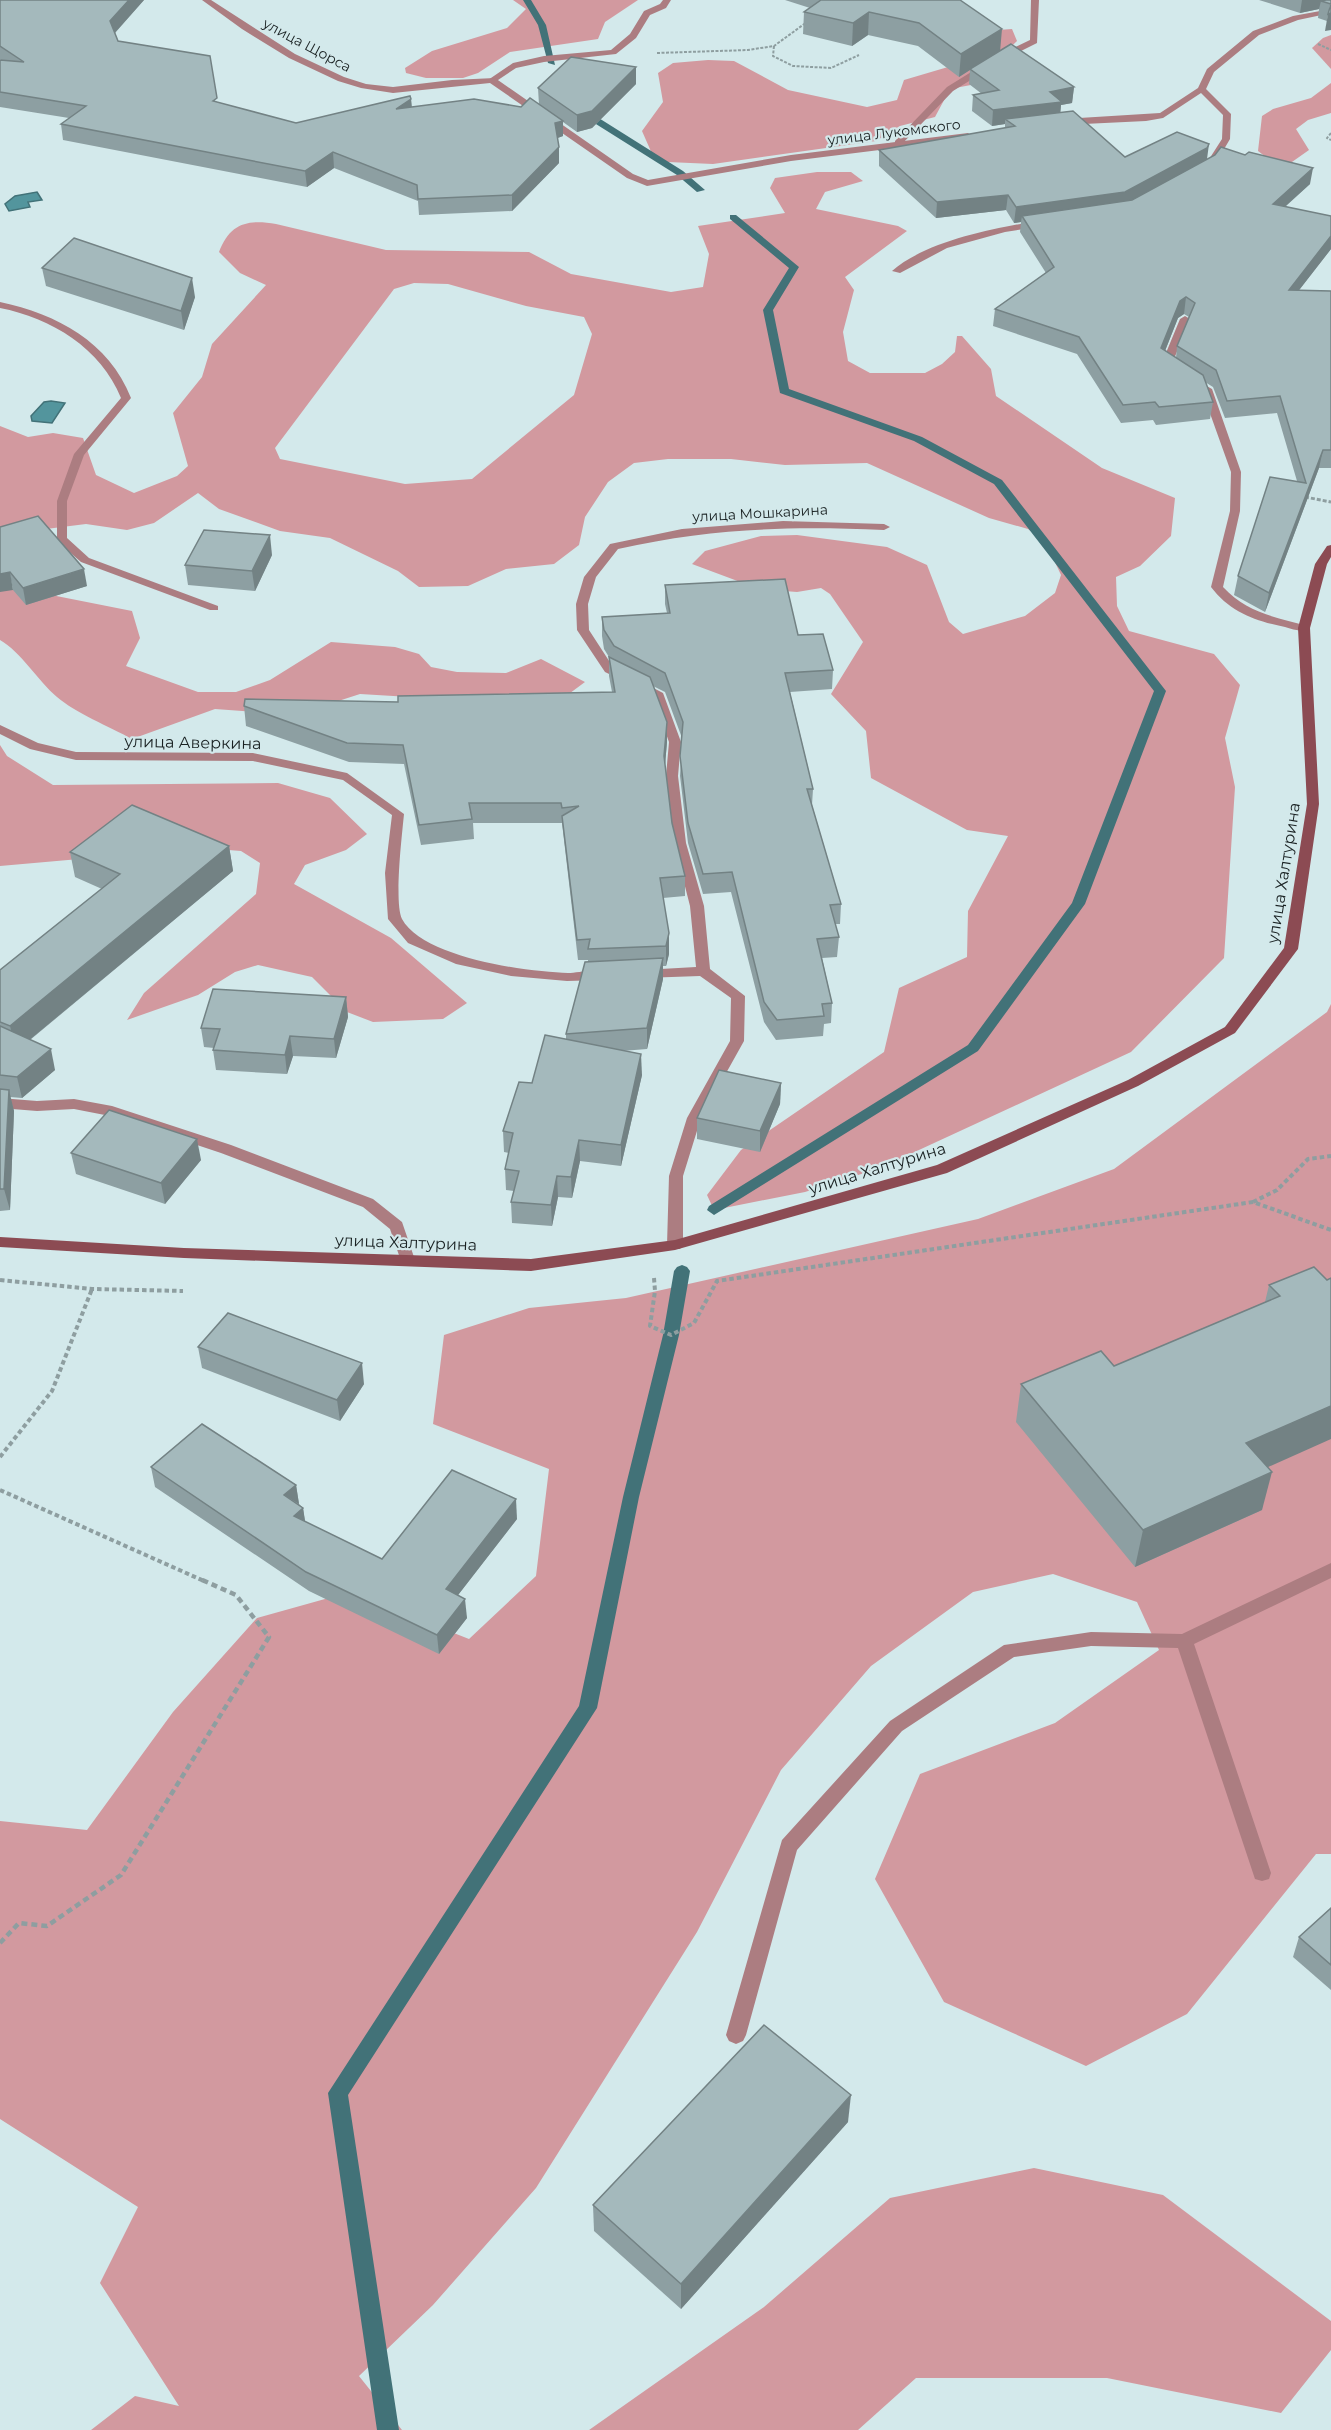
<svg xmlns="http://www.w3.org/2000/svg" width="1331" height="2430" font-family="Montserrat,sans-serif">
<rect width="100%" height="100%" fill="#d3e9eb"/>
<g fill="#d2999f" fill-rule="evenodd">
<path d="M513,0H638L605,22L598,39L510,52L478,73L463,78H426L406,73L405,68L432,51L507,28L526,9Z"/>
<path d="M1012,29L1017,41L986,71L976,84L950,89L935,117L900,126L876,141L713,164L668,162L653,156L642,131L663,102L658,73L673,63L708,60L734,61L788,90L867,107L897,100L904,80L948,67L998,30Z"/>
<path d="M1331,35V69L1312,48L1323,38Z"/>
<path d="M1331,83V113L1308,120L1296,129L1309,150L1282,169L1258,151L1262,116L1273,109L1311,98Z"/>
<path d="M817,172H851L863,181L825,192L816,209L898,226L907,231L845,277L854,290L843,332L848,361L870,373H925L942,364L955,352L957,336H962L991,369L996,396L1102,468L1175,498L1171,536L1140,566L1116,577L1117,606L1129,631L1214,654L1240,685L1225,738L1235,787L1224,958L1131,1052L880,1168L805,1192L714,1210L707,1195L741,1150L884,1052L899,988L967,957L968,911L1008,836L967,830L871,778L866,731L831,694L863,642L830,594L821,588L797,592L759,589L692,564L705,551L761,536L797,535L887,547L927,565L949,622L963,634L1025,616L1055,593L1061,575L1046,543L1028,529L989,518L867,463L785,465L731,459H668L634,463L608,482L585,517L579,545L554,564L506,569L468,586L419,587L398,571L330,538L280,531L219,509L198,493L154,523L127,530L86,524L14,533L0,531V426L28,437L53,433L83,438L96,475L134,493L177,476L188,466L173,413L202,377L212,344L266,285L240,273L219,252C230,223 248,219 276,224L386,250L529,252L571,274L671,292L703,287L709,254L698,226L785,213L770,188L775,178ZM414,283L448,284L526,306L584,317L592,334L574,395L472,479L405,484L280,459L275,448L394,289Z"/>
<path d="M21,589L132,611L140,638L126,666L198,692H236L270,680L331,642L395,647L419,654L431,667L457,672L506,673L541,659L585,682L562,699L543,705L360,694L295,715L215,709L132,739C110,727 74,712 57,697C38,681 21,652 0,640V590Z"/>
<path d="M0,745L7,756L53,785L278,783L330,798L367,834L346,850L305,865L294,884L391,938L467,1003L443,1019L373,1022L347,1012L312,977L258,965L235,972L198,995L127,1020L144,993L256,894L260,863L241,851L204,848L0,866Z"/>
<path d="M1331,1004V1854H1316L1187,2014L1086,2066L944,2002L875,1879L920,1774L1055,1723L1159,1650L1137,1602L1053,1574L973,1592L871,1666L781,1770L697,1932L536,2188L433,2305L359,2376L402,2430H91L135,2396L179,2406L100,2283L138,2207L0,2119V1821L87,1830L173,1712L257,1618L350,1592L469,1639L536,1576L549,1469L433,1424L444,1335L529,1308L626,1298L978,1219L1114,1169L1327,1012Z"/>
<path d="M1034,2168L1163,2195L1331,2321V2350L1281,2413L1107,2378H916L858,2430H589L764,2307L890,2198Z"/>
</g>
<g fill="#53959d" stroke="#427278" stroke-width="1.5">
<path d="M37,192L42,200L28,202L30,207L9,211L5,204L15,196Z"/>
<path d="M51,401L65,403L52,423L32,421L31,416L44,402Z"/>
</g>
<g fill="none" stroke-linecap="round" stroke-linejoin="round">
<g fill="#427278" fill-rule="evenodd">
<path d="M523,0H531L546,25L555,65L548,63L538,25Z"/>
<path d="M580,110H586L683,171L705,190L697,192L677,175L580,114Z"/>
<path d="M730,215H736L799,267L773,310L789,389L922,437L1002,480L1166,691L1085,904L978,1051L714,1215L707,1210L709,1206L968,1045L1072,903L1154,691L994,484L914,441L780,393L763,310L789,268L730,219Z"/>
<path d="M682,1265L687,1267L690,1271L679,1335L639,1497L597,1708L348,2095L399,2430H377L328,2093L579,1706L623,1497L663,1335L674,1271L677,1267Z"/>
</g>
<g stroke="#8e9ea0" stroke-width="2" stroke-dasharray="3 1.5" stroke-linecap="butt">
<path d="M1318,44L1331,50"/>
<path d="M774,46L773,56L793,66L831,68L859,55"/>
<path d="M657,53L748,50L774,46L807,22"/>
<path d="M1331,133L1327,138L1331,140"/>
</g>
<path stroke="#8e9ea0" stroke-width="3" stroke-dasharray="4 2" stroke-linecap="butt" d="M1305,497L1331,502"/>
<g stroke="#8e9ea0" stroke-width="4" stroke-dasharray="4.5 3" stroke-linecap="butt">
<path d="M1253,1202L1277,1190L1308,1159L1331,1156"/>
<path d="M654,1278L655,1291L650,1326L671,1335L694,1323L717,1281L1253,1202L1331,1230"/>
<path d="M0,1280L92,1289L183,1291"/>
<path d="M0,1457L52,1391L92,1289"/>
<path d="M0,1490L204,1581"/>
</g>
<path stroke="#8e9ea0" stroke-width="4.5" stroke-dasharray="6 4" stroke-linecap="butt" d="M0,1943L19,1923L47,1926L121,1875L269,1637L236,1595L200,1579"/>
<g fill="#ac7d81" fill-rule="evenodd">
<path d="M663,0H671L666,8L650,15L636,38L616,54L544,62L516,68L495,82L488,80L513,63L544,56L611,50L630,34L644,11L660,4Z"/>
<path d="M1031,0H1039L1037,43L1003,60L953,91L901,145H895V141L947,87L997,56L1030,40Z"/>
<path d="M0,302C57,314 109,342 131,398L84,455L67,501V538L89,558L218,606V610H210L81,562L57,541V501L74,454L121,398C101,348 51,318 0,308Z"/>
<path d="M0,1098L37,1101L74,1099L112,1106L231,1145L373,1199L402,1222L415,1260L412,1264H402L390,1229L363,1207L221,1153L110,1116L74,1109L37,1111L0,1108Z"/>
<path d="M1331,1563V1578L1194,1644L1271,1873L1269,1879L1262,1881L1255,1879L1178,1648L1091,1646L1014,1657L902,1731L797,1850L746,2035L743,2041L736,2044L729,2041L726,2035L782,1840L890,1721L1004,1645L1091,1632L1182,1634Z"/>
</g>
<g fill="#ac7d81" fill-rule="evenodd">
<path d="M202,0H211L295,54L344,77L366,84L393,87L452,80L495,78L633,174L648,180L791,155L968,133L972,136L968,139L791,161L647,186L627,178L490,83L393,93L361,88L338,81L289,58L242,29Z"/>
<path d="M1331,9V13L1298,20L1259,35L1214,72L1206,89L1231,114L1230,139L1214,166L1206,164L1222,139L1223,115L1201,93L1163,118L1146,121L1063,125L1059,122L1063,119L1160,113L1198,88L1207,69L1253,31L1293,16Z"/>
<path d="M1039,221L1042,222V226L1005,232L947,248L900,273L892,271C924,242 997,227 1039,221Z"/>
<path d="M1185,316L1190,319L1172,364L1177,368L1168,370L1161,365L1180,319Z"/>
<path d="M1203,384L1212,389L1241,472L1240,511L1223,587C1247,613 1275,617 1308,626V630C1300,632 1292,629 1285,627C1255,621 1230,612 1211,587L1230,511L1231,472L1202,391L1198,387Z"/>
<path d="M783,521L884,524L890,527L884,530C789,526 711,528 618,549L596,577L588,604L589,630L613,667L663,693L681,742L678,776L686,843L704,906L710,969L745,996L744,1041L701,1118L683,1176V1245L680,1249H670L667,1245L669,1176L687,1118L730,1041L731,998L700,976L643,978L636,974L643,970L696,967L690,906L674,843L666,776L669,742L652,695L605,672L577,630L576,604L584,577L610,544L682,529Z"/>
<path d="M0,725L38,743L76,752L253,753L347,773L404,814C402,835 394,902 402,919C423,958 528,972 568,973C579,973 600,967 608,976L601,980L567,981L511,976L456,964L408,943L388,919L385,873L392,815L343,780L253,761L76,760L30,749L0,734Z"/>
</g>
<path fill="#8c4b53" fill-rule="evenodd" d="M1331,545V557L1327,564L1310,628L1319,804L1298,949L1235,1033L1138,1086L947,1173L675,1250L531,1271L184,1258L0,1247V1237L184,1248L531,1259L675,1240L937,1165L1128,1080L1225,1027L1284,948L1307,804L1298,628L1315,564L1327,546Z"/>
</g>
<g fill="#8d9fa2" fill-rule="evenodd">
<path d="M0,0H144L115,33L118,41L217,102L296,123L411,99L412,107H521L539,105L538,88L636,84L592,128L577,132L563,122V136L557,138L559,147V163L512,211L419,215L418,201L334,168L307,187L63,140L61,124L69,118L0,107V60H1L0,59Z"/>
<path d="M785,0H960L1000,51L1074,87L1072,103L1061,105L1060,113L1125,157L1207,159L1310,184L1285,207L1331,249L1299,290L1331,291V468H1319L1265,612L1234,595L1238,576L1297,481L1277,413L1225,418L1213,387L1205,382L1213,402L1210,419L1156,425L1153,420L1121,423L1077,354L993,326L995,309L1046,273L1020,232L1021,222L1014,223L1006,210L936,218L879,166V150L1005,128V124L992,126L972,111L973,95L982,94L969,84L970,70L959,77L918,46L868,35L852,46L803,34L804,12L810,8ZM1184,314L1189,317L1177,346L1176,358L1165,351L1178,318Z"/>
<path d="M1259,0H1331L1325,31L1327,21L1318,18L1319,9L1300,13Z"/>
<path d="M42,268L195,297L184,330L46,286Z"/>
<path d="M0,527L87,586L26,605L13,590Z"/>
<path d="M272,555L255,591L188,585L185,565Z"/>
<path d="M665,585L798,635L833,670L832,689L790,692L813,789L812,805L841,904L840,924H835L839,937L837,957L822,958L832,1003L831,1023L824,1024L823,1036L776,1040L764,1022L731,892L703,894L688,843L680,776L682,738L665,692L653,686L667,722V742L665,765L672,823L685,876V896L663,898L669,933V954L666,966H663V979L647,1049L622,1051L642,1075L621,1166L580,1161L572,1198L558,1197L552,1226L512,1223L511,1202L514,1191L506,1190L505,1169L509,1153L504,1152L503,1131L532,1083L566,1039V1034L588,961V960H578L562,823H473L474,839L421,845L404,764L349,762L246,726L244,706L398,702L612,692L609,676V657L604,649L602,636V617L667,613L665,604Z"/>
<path d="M229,846L233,871L30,1040L55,1070L22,1098L10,1097L14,1111L10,1210L0,1211V970L102,889L75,877L70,852Z"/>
<path d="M346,997L348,1017L336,1058L293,1056L287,1074L216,1070L213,1050L214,1048L204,1047L201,1028Z"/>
<path d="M781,1083L780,1104L760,1152L697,1139V1118Z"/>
<path d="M71,1153L201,1160L165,1204L76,1174Z"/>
<path d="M1314,1267L1267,1467L1262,1510L1135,1567L1016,1422L1021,1384L1114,1366L1265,1302L1269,1285Z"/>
<path d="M198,1347L364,1384L340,1421L202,1368Z"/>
<path d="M151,1467L296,1485L299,1504L303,1508L305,1522L382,1559L517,1519L458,1595L467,1618L439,1654L309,1591L155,1487Z"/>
<path d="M1331,1908V1990L1293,1957L1299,1937Z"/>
<path d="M848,2122L681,2309L594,2231L593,2205Z"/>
</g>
<g fill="#738284">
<path d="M129,0H144L112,36L110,21Z"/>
<path d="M1302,0H1331L1321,1L1319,9L1300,13Z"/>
<path d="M869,12L868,35L852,46L853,23Z"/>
<path d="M1331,13V30L1325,31L1328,14Z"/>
<path d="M1002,29L1000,52L970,69V70L959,77L961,54Z"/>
<path d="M636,67V84L592,128L577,132V115Z"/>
<path d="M1074,87L1072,103L1061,105L1060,117L1005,119V124L992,126L993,110L1050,92Z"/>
<path d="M411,99L412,114L396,109Z"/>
<path d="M563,121V136L555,139V123Z"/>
<path d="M1209,144L1207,159L1123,208L1022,216L1021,222L1014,223L1016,207Z"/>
<path d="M559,147V163L512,211V195Z"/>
<path d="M333,152L334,168L307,187L305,171Z"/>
<path d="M1313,168L1310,184L1270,220L1273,204Z"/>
<path d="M1008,195L1006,210L936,218L937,202Z"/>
<path d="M1331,236V249L1286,307L1289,290Z"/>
<path d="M192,278L195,297L184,330L181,311Z"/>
<path d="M1186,297L1184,314L1178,318L1159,366L1161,348L1180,301Z"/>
<path d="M1323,450L1319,468L1265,612L1269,593Z"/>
<path d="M270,535L272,555L255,591L252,571Z"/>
<path d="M84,569L87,586L26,605L23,588Z"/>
<path d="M10,572L13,590L0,592V574Z"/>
<path d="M667,722V742L664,776V756Z"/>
<path d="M229,846L233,871L16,1051L10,1026Z"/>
<path d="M669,933V954L666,966V946Z"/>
<path d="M663,958V979L647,1049V1028Z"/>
<path d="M346,997L348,1017L336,1058L334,1039Z"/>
<path d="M290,1036L293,1056L287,1074L285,1055Z"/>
<path d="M51,1049L55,1070L22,1098L17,1077Z"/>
<path d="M641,1054L642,1075L621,1166V1145Z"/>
<path d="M781,1083L780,1104L760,1152V1131Z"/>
<path d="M9,1090L14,1111L10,1210L4,1189Z"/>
<path d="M197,1139L201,1160L165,1204L161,1183Z"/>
<path d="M579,1140L580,1161L572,1198L571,1177Z"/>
<path d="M557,1176L558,1197L552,1226L551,1205Z"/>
<path d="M362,1363L364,1384L340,1421L337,1400Z"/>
<path d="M1331,1406V1439L1237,1481L1246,1443Z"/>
<path d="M1272,1472L1262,1510L1135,1567L1143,1530Z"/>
<path d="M296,1485L299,1504L284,1495Z"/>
<path d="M516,1499L517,1519L448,1608L446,1589Z"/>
<path d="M303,1508L306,1527L294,1516Z"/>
<path d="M465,1599L467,1618L439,1654L437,1635Z"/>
<path d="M851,2095L848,2122L681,2309V2284Z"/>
</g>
<g fill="#a4b9bc" stroke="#738284" stroke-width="1.5">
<path d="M0,0H129L110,21L118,41L210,56L217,98L213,101L296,123L410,96L411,99L396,109L474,99L521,107L530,98L563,121L555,123L559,147L512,195L418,199L417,185L333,152L305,171L61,124L86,106L0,92V60L24,62L0,46Z"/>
<path d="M821,0H960L1002,29L961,54L919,23L869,12L853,23L804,12Z"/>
<path d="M1326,0H1331V13L1328,14L1331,4L1321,1Z"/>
<path d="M1011,44L1074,87L1050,92L1062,102L993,110L973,95L999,90L970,69Z"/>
<path d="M571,57L636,67L592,111L577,115L538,88Z"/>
<path d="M1073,111L1125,157L1177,132L1209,144L1207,148L1125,192L1016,207L1008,195L937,202L879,150L1015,126L1005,119Z"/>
<path d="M1221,147L1245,155L1249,152L1313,168L1273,204L1331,216V236L1289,290L1331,291V450H1323L1269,593L1238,576L1270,477L1306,483L1280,396L1227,401L1216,370L1177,346L1195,303L1186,297L1180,301L1161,348L1203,375L1213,402L1159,407L1155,402L1123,405L1079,337L995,309L1054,267L1022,216L1132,200L1215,155Z"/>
<path d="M74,238L192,278L181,311L42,268Z"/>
<path d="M38,516L84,569L23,588L10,572L0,574V527Z"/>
<path d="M204,530L270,535L252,571L185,565Z"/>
<path d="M785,579L798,635L823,634L833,670L785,673L813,789H807L841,904L830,905L839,937L817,939L832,1003L822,1004L824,1016L777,1020L764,1002L732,872L703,874L688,823L680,756L683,722L665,673L614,646L604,630L602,617L670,613L665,585Z"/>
<path d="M609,657L650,677L667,722L664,756L672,823L685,876L660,878L669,933L666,946L588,949L590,939L577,940L562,816L579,806L562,808L561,803H469L472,819L419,825L403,745L347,743L244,706L245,699L398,702V696L615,692Z"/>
<path d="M132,805L229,846L10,1026L0,1022V970L120,874L70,852Z"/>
<path d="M663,958L647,1028L566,1034L585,962Z"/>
<path d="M213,989L346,997L334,1039L290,1036L285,1055L213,1050L220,1029L201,1028Z"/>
<path d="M0,1026L51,1049L17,1077L0,1075Z"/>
<path d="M545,1035L641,1054L621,1145L579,1140L571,1177L557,1176L551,1205L511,1202L519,1171L505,1169L513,1133L503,1131L519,1082L532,1083Z"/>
<path d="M719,1070L781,1083L760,1131L697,1118Z"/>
<path d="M0,1089L9,1090L4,1189H0Z"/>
<path d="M109,1110L197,1139L161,1183L71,1153Z"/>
<path d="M1314,1267L1327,1280L1331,1278V1406L1246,1443L1272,1472L1143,1530L1021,1384L1101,1351L1114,1366L1280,1296L1269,1285Z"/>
<path d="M228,1313L362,1363L337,1400L198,1347Z"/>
<path d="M202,1424L296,1485L284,1495L303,1508L294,1516L382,1559L452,1470L516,1499L446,1589L465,1599L437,1635L306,1572L151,1467Z"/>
<path d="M1331,1908V1965L1299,1937Z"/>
<path d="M764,2025L851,2095L681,2284L593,2205Z"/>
</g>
<g text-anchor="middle" stroke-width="4.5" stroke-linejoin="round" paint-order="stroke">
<g font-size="14" fill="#192122" stroke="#d3e9eb">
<text transform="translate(307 45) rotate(28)" y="5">улица Щорса</text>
<text transform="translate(894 132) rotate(-7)" y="5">улица Лукомского</text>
<text transform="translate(760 513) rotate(-3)" y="5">улица Мошкарина</text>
</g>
<g font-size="16" fill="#192122" stroke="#d3e9eb">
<text transform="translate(193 742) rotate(1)" y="6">улица Аверкина</text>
<text transform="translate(1283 873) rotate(-81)" y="6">улица Халтурина</text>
<text transform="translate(877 1168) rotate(-17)" y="6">улица Халтурина</text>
<text transform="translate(406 1242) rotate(2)" y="6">улица Халтурина</text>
</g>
</g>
</svg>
